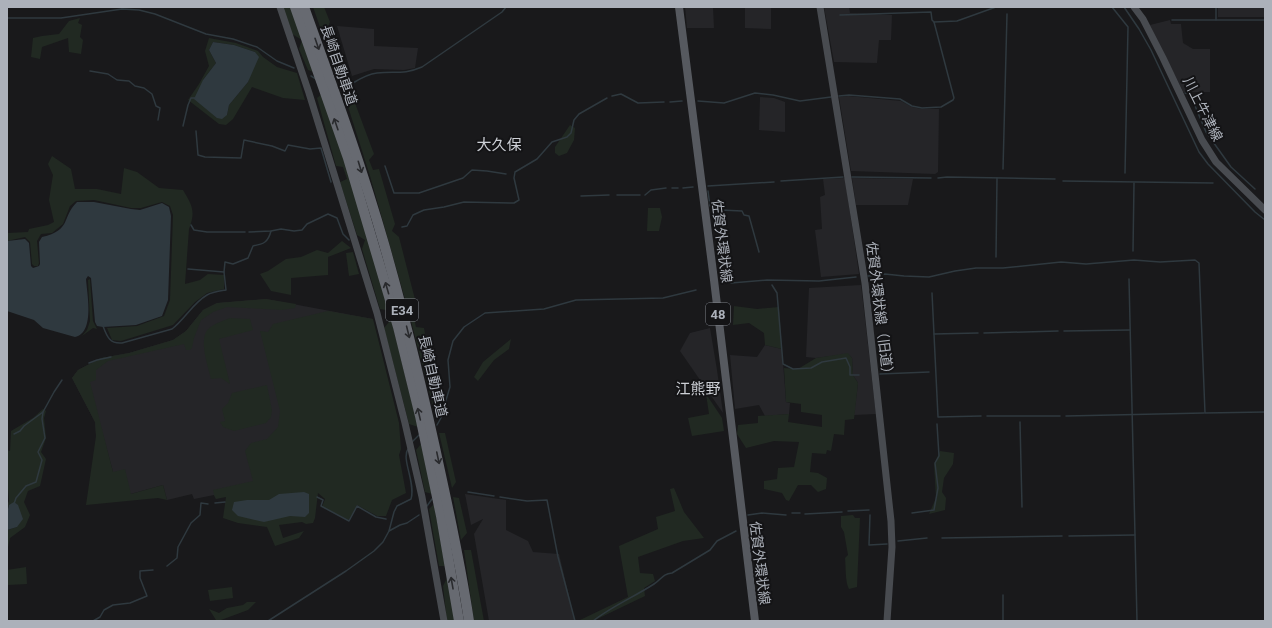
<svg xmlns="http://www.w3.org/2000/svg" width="1272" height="628" font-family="Roboto,'Noto Sans JP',sans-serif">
<rect width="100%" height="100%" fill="#19191b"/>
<g fill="#252528">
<path d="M685,7H713L714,28H687Z"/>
<path d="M745,7H771V29L745,28Z"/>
<path d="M824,7H849L850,13L892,15L891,40H879L877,63L834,62Z"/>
<rect x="1218" y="7" width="47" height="10"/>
<path d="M1170,20L1171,24H1181L1183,43L1193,49H1210V92H1183L1150,25Z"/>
<path d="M337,26L374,29V46L418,48L415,68L404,70L374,69L352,76Z"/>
<path d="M848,96L901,101L912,107L922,109H939L938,172L935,174L851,171L839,97Z"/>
<path d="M760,97L774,98L785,102V132L759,130Z"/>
<path d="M845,178L859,274L821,277L815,230L822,229L820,197L825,195L823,179Z"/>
<path d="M852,178L913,179L908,205H856Z"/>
<path d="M861,285L876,414L854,415L858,383L853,375L852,358L848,354L816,358L806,357L809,288Z"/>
<path d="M266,299L373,319L340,441L216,499L214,495L194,499L192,494L167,500L163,485L131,494L113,472L103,435H96L95,422L72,378L78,370L101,358L129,353L173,340L186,331L203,310L217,303Z"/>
<path d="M710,328L717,370L723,413L680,351L690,333Z"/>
<path d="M765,345L782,349L786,402L790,403L789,414L765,416L759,405L735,409L730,355L757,357Z"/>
<path d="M465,494L506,500V530L528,541L533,552L559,554L575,621H489L474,534L483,519L471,525Z"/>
</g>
<g fill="#212922" fill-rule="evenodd">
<path d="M283,7H292L316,73L308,70L299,49L302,40L292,34Z"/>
<path d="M313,7H324L330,22L326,31L334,35L345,69L337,75Z"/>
<path d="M80,18L78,23L82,25L80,37L83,40L81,54L69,52L68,38L42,47L40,59L31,57L33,38L42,36L59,34L69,21Z"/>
<path d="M209,38L236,43L258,51L263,57L277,67L297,73L305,100L283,98L252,87L233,119L226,125L219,124L188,100L199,84L209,66L205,51ZM213,42L234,45L255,52L248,82L229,105L227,115L203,80L216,63L209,50Z"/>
<path d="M322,94L352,183L389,311L418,427L409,424L384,328L389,322L386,310L380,309L362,249L365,240L357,235L340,182L347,179L343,167L336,166L317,98Z"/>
<path d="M344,94L352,95L374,154L369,160L373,170L379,169L395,224L392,231L399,237L418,311L413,314L416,327L424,328L436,396L440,412L436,418L409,313L370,176Z"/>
<path d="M570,125L575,128L574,140L567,153L559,156L555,153V147Z"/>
<path d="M52,156L71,169L75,189H97L121,194L124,168L137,172L159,188L183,190C192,205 196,211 189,229L185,284L200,280L208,274L224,275V289L207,293L195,302L173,325L121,341L112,340L107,328L137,326L164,316L170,300L173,215L170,206L162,202L141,208H131L94,200L76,201L70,206L63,224L52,233L41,234L37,241L39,263L38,266H34L32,264L30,242L25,237L7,241V233L28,232L29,229L48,225L54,222L49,200L53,175L48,164Z"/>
<path d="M648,208H660L662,217L659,231H647Z"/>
<path d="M342,241L351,248L328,257V275L291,278V295L271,291L260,274L268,271L286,259L301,257L317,250L328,253Z"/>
<path d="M353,252L359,274L349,276L346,253Z"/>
<path d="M90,279L93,321L97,329L93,328L82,336L87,330L90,321L88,280Z"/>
<path d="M266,299L296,304L295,308L282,310L227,307L213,312L201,320L194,338L192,348L190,350H186L184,344L108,361L96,370V380L90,382L113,472L125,469L131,494L163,485L167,500L158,498L86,505L96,436L95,422L72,378L78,370L101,358L129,353L173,340L186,331L203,310L217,303Z"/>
<path d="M734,306L757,309L779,307L782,349L765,345L764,333L749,323L733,325Z"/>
<path d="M328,311L373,319L399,423L401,449L399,455L406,493L392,500L386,516H377L357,505L349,520L322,507L325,499L318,493L315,518L313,523L306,524L302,522L279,525L283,538L304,531L299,538L275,546L267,527L238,523L223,518L226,497L216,499L214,495L213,490L253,481L245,451L251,443L267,439L278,427L280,411L260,331L268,332L273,324Z"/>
<path d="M230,318L250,319L253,330L219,339L230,384L221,378L211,379C208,366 200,344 206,332C210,325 222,321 230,318Z"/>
<path d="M511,339L509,349L494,360L478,381L474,377L483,362Z"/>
<path d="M848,353L852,358L853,375L858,383L854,419L845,420L844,435L834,434L831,451L827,450L826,454L812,453L810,472L818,473L827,478L826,489L818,492L811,485H798L789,501L786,500L782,493L764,489V481L777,479L778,468L794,467L799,442L774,441L746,448L737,434L738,425L758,423V416L789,414L788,422L822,427V415L801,412V404L786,402L784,368L798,369L816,358Z"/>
<path d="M267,385L272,410L271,417L266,423L234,431L223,427L220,422L225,421L222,409L228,403L232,393Z"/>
<path d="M706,394L722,418L724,431L692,436L688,418L709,414Z"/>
<path d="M43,409L46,411L44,418L46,438L41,452L46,459L40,486L28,491L24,502L30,515L25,527L10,538L7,552V530L17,527L9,505L7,513V505L9,501L7,477V450L10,451L11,431L33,418Z"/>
<path d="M439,433H445L456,482L452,488Z"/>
<path d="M421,444L432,494L425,492L416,450Z"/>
<path d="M940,451L954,453L953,464L944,478L942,492L946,498L945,510L929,514L936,498L934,464Z"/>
<path d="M674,488L684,512L704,538L683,541L638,557L640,573L653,574L655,581L644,588L645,596L593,621H578L628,597L619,546L658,529L656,517L675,511L670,489Z"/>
<path d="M453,497L459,498L467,533L461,540Z"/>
<path d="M434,504L445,566H439L429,509Z"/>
<path d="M853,515L855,518H860L857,587L849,589C845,582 846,567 845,558L848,555L844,532L841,527V516Z"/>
<path d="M464,550H471L484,621H474Z"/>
<path d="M26,567L27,584L8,585V601H7V570Z"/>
<path d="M448,576L455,621H447L443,586Z"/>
<path d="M232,587L233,598L210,601L208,590Z"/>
<path d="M247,602H256L248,610L221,620H216L209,609L219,613L227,608L243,605Z"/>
</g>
<g fill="#2f393f">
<path d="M213,42L234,45L255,52L259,57L248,82L229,105L227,115L222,119L217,118L194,99L203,80L216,63L209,50Z"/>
<path d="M77,202H94L131,209L140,210L162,203L169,207L171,216L168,300L162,316L136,325L103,327L97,326L95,322L91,278L88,276L86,279C87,294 95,333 75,337L43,328L34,320L7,311V241L25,239L29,243L31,266L33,268L39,266L40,264L39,242L42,237C72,230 61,218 77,202Z"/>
<path d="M304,492L309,494V513L305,517L290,516L264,522L238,516L232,510L234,502L247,500H269L279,494Z"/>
<path d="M14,502L18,505L23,519L17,527L7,530V513L9,505Z"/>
</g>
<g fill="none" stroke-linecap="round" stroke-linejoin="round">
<g stroke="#2f393f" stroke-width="1.5">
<path d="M1112,7L1128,27L1125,173"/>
<path d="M1124,7L1139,29L1151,50L1199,152L1208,164L1255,212L1265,220"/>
<path d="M840,15L931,12L932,20L934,22"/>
<path d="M7,18H61L122,9L139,10L155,14L206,34L233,39L257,47L277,61L294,68"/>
<path d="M1172,20H1265"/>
<path d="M1216,20V7"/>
<path d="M90,71L108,74L117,80L129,81L135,86L144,88L152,94L156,106L160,108L158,120"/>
<path d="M311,76L316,79"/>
<path d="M353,83C361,78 368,74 377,73C396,71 403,75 422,67L502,12L506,7"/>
<path d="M340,84H347"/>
<path d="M1185,93L1190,94L1206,132L1231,167L1255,189"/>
<path d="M612,96L621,94L638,103L664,102"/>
<path d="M839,96L849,95L900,99L912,106L922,108L941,107L953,100L954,98L934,22L957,21L996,7"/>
<path d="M698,101L724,103L755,93L773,95L800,101L831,97"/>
<path d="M670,102L682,101"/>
<path d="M183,126L188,105L191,98H195"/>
<path d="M196,131L198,155L205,157L241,158L244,140L272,146L285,151L288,145L310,149L321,148L331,182"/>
<path d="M385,166L394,193H419L463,178L472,170L487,171L506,174"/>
<path d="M1003,169L1007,14"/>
<path d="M852,177L931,178"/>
<path d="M938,178L947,177L1055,179"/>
<path d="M781,181L843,177"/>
<path d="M1063,181L1213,183"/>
<path d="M708,186L774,182"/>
<path d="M672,188H678"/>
<path d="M683,188L693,187"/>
<path d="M708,191L710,206H716L721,210L742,211L744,215L749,216L759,252"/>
<path d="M617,195H640"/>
<path d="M645,195L651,190L666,188"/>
<path d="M581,196L609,195"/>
<path d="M191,225L194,230L207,232H245"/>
<path d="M402,227L407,226L413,215L424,210L444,207L464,202L514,203L519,200L514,178L515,172L537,159L552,142L567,137L571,133L574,120L579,114L607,98"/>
<path d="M249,232L271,231L281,229L294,231L302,230L307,224L328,214L337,218L343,234L349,240"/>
<path d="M1133,251L1134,183"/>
<path d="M996,257L997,178"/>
<path d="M188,269L224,272"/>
<path d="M868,276L885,274L904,276L929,277L955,271L976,268H1003L1061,262L1086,264L1134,260L1160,262L1195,260L1199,263L1205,413L1265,412"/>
<path d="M1129,279L1137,621"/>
<path d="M731,283L767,280L819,281L856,277"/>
<path d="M772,285L777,293L783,364L793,369L811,368L822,362L846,358L850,367V375H859"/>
<path d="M932,293L938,417L981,416"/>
<path d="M103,326C107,337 110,344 122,343L172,329C185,319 193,303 207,295C212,292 220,291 226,290L224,272L225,262L233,264L248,258L253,246C263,244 268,243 271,231"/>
<path d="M1064,331L1130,330"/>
<path d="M984,333L1058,331"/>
<path d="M934,334L978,333"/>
<path d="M89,363L97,360L111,357"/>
<path d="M880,374L929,372"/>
<path d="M987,416H1060"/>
<path d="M1066,416L1204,413"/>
<path d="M1020,422L1022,507"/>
<path d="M437,425L446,409V400L450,387L448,360L453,341L464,327L485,313L544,309L576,300L663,298L696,290"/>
<path d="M14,434L20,431L24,426L43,412"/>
<path d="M412,442L419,435"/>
<path d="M468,492L494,496"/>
<path d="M317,497L323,500L321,506L349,521L357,506L376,517L386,519"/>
<path d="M500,497L527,501L547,500L558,557L575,621"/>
<path d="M215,503L225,502"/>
<path d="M14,504L16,498L26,486L36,482L42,460L38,452L45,438L42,419L43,412L54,392L62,380"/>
<path d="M427,506L432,499"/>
<path d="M848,511L869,510"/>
<path d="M792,513H800"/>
<path d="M912,513L934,510L938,488L935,463L939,456L937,424"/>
<path d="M805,514L842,512"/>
<path d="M748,515L762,513L786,515"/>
<path d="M870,515L869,545L887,544"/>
<path d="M389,531L400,525L407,523L419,515"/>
<path d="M1069,536L1135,535"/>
<path d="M942,538L1062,536"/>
<path d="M898,541L927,538"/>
<path d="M167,566L177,558L178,547L191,523L200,515L201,503L208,504"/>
<path d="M1003,595V621"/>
<path d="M93,621L100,617L104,610L113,605L130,603L147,596L140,578V571L153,570"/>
<path d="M268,621L346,571L374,551L383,542L389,531L394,512L397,506L411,499C416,483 401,459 408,449"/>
<path d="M593,621C612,606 634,597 654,584C662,579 662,574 672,573L710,550L717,541L736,531"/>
</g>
<g stroke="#484b50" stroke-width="7">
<path d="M280,7L309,93L377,313L405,423L422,497L444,621"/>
<path d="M820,7L865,283L891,521L892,547L887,621"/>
<path d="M1134,7L1143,19L1163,58L1202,140L1216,162L1265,210"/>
</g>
<path stroke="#56595f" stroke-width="8" d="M679,7L714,280L755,621"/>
<g stroke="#676a71" stroke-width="10">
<path d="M295,7L348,158L398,327L420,416L441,516L459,621"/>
<path d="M304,7C332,85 361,164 384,244C406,321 425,400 442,480C452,526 462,574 469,621"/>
</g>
</g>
<defs><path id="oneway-shaft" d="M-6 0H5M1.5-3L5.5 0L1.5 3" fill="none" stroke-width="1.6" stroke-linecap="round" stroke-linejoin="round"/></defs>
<g stroke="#292a2d">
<use href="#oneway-shaft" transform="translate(317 44) rotate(71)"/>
<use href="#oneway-shaft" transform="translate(336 124) rotate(-109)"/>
<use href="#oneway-shaft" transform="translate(360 167) rotate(73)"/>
<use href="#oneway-shaft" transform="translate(387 288) rotate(-106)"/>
<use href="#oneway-shaft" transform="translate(408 332) rotate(76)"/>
<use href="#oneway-shaft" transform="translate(419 414) rotate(-103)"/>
<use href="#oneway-shaft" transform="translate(438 458) rotate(78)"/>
<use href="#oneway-shaft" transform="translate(452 583) rotate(-100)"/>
</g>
<g text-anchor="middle" stroke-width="4" stroke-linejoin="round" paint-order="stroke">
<g fill="#141416" stroke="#7e8289" stroke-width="1">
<rect x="386" y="299" width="32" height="22" rx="3"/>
<rect x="706" y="303" width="24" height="22" rx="3"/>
</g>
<g font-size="13" font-weight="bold" fill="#acb1ba">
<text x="402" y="315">E34</text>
<text x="718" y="319">48</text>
</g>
<g font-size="14" fill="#acb1ba" stroke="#141416">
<text transform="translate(339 65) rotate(71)" y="5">長崎自動車道</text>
<text transform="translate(1203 109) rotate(63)" y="5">川上牛津線</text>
<text transform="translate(722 241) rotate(83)" y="5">佐賀外環状線</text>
<text transform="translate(880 311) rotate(83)" y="5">佐賀外環状線（旧道）</text>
<text transform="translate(433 376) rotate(77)" y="5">長崎自動車道</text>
<text transform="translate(760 563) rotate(83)" y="5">佐賀外環状線</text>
</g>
<g font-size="15" fill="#cdd0d6" stroke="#141416">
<text x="499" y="150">大久保</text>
<text x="698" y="394">江熊野</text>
</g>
</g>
<rect width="1272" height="628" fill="none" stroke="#acb1ba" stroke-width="16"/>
</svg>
